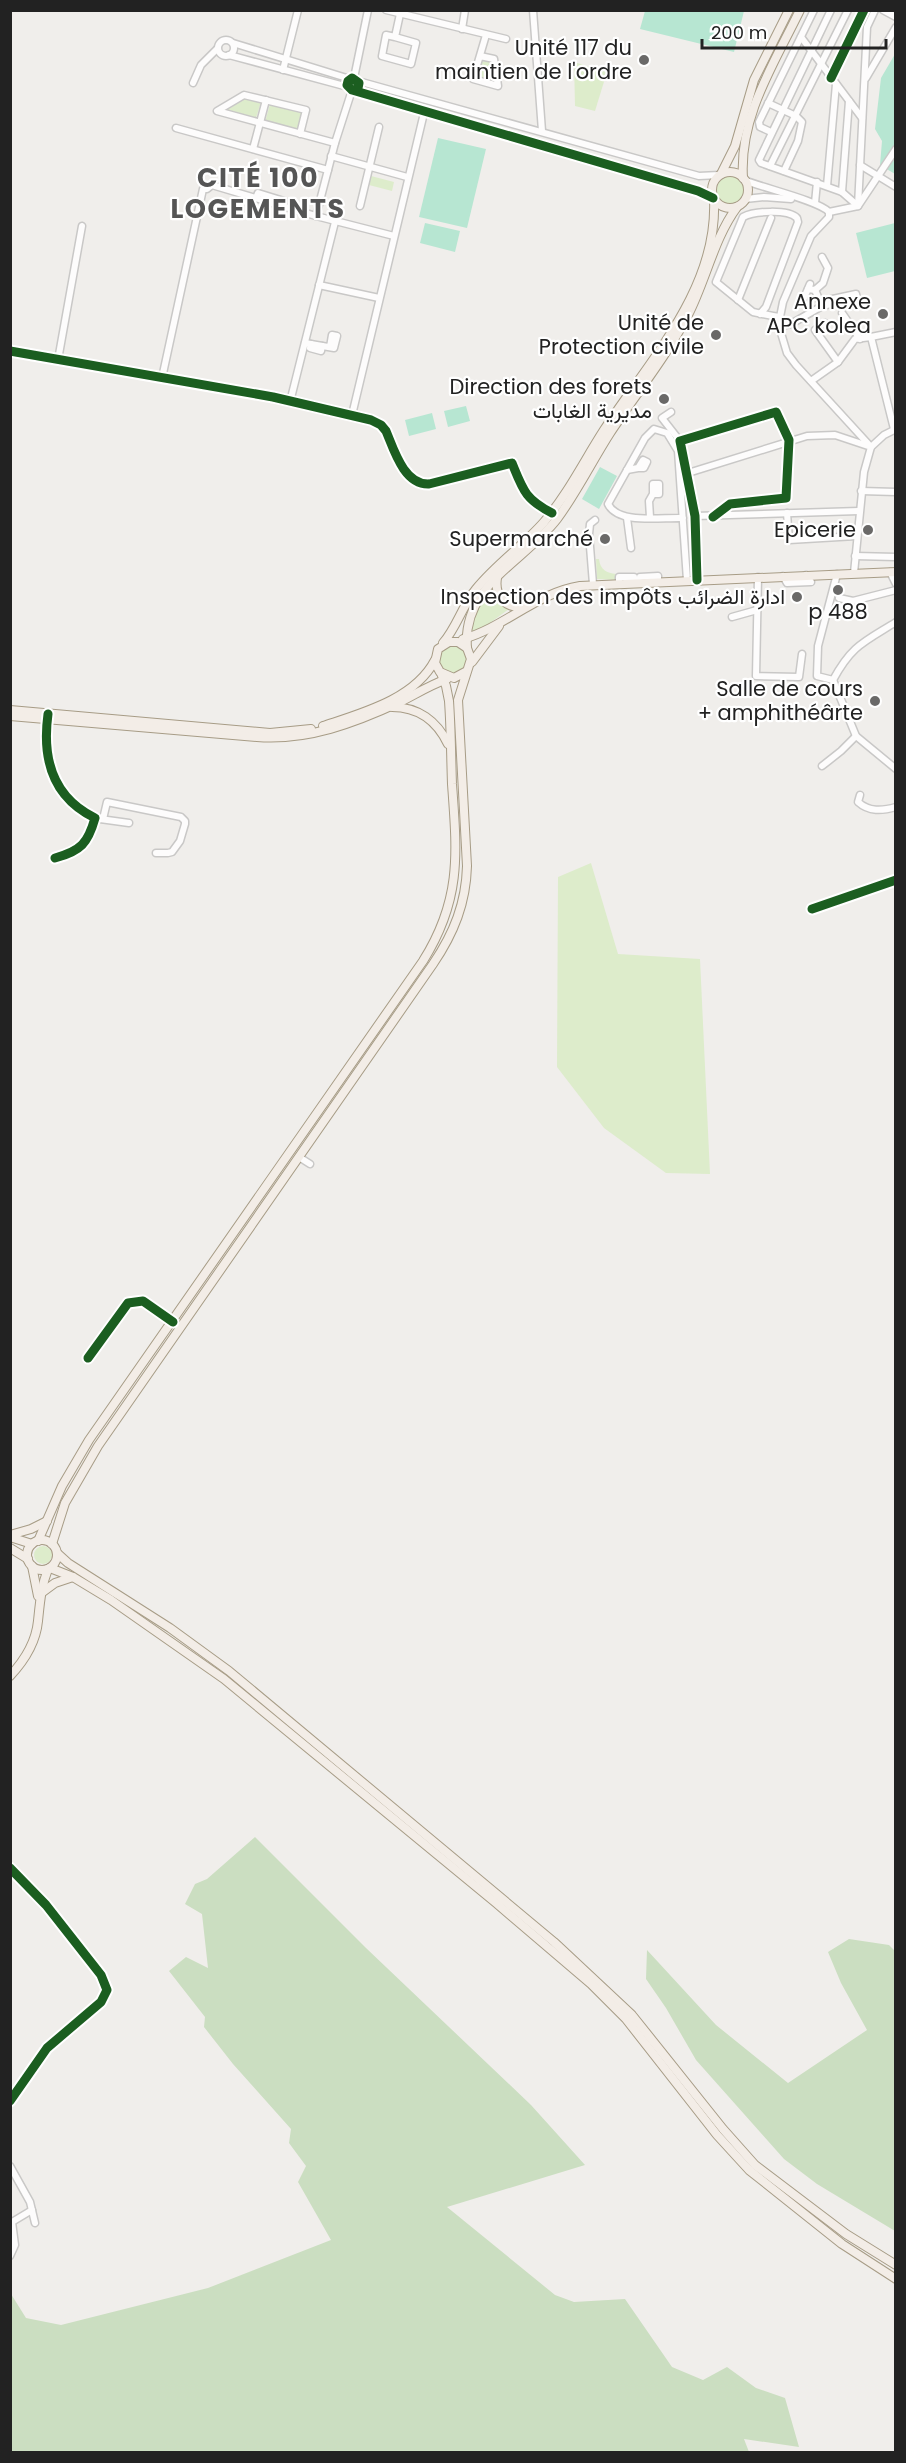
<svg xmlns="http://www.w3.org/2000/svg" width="906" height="2463" font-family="Poppins,Vazirmatn,sans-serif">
<rect width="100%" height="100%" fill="#f0eeeb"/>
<g fill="#ddeccb">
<path d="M481,61L492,62L495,82L478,77Z"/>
<path d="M574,62L607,72L595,111L575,106Z"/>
<path d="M246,98L261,102L256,118L227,110Z"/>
<path d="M270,104L302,112L298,130L265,122Z"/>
<path d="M371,176L394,182L392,191L369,185Z"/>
<circle cx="731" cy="190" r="14"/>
<path d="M596,559H599C600,570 607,573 616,574L617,580L597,579Z"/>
<path d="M493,583L500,602L509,609L487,625L471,633L475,610Z"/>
<circle cx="453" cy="660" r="14"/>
<path d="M591,863L618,954L700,959L710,1174L666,1173L604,1128L557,1067L558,877Z"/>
<circle cx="43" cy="1555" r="9"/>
</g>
<g fill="#cbdec1">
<path d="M255,1837L366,1948L531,2105L585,2165L447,2207L555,2295L574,2302L625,2299L672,2367L703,2380L727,2367L756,2388L785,2398L799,2447L744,2439L749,2452H11V2294L26,2318L61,2325L208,2288L331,2240L298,2182L306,2166L289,2143L291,2129L233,2064L204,2027L205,2017L169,1971L186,1957L208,1968L202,1914L185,1904L195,1884L207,1879Z"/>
<path d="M849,1939L889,1945L895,1951V2231L817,2184L784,2159L696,2060L666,2008L646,1979L647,1950L716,2025L788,2083L867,2030L841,1983L828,1952Z"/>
</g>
<g fill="#b7e6d2">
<path d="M645,11V10L744,11L734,52L640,29Z"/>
<path d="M895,54V174L880,165L882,141L875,129L881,78Z"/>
<path d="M438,138L486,149L467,228L419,217Z"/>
<path d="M425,223L460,231L455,252L420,243Z"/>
<path d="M895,223V271L867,278L856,233Z"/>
<path d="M466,406L470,421L448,427L444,411Z"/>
<path d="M432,413L436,429L409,436L405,420Z"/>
<path d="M600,467L617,476L599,509L582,499Z"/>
</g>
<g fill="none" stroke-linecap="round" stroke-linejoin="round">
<defs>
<g id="minor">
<path d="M386,10L506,39"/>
<path d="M533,10L542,131"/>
<path d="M831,10L759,160L761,163L842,192L858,206L896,149"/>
<path d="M883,10L896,17"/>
<path d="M462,29L465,10"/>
<path d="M395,37L416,43L411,64L382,56L386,35L395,37L400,14"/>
<path d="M801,37L862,118"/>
<circle cx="226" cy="48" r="8"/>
<path d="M233,43L350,79"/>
<path d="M229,55L348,87"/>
<path d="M480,56L494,59L498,86L473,79L486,35"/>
<path d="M283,70L298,10"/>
<path d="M354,78L368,10"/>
<path d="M831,78L864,10"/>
<path d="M866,78L896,27"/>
<path d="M358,81L699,176L719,175"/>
<path d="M193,83L201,65L217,49"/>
<path d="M352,90L335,143L316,216L394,236"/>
<path d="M354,90L358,88L359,83L352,78L348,81L347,85L352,90L698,191L713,198"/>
<path d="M768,103L796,116L802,122L798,141L784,171"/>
<path d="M176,128L328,170"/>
<path d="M771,132L760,127L759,122L814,10"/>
<path d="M300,134L306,110L244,95L217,111L335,143"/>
<path d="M253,149L266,100"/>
<path d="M331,156L407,177"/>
<path d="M860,165L896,187"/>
<path d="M770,166L848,10"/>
<path d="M744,180C763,188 819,201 829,212V217L811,236L783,302L780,317L781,333L787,353L796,365L871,447L884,435L896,429"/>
<path d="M827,186L836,84"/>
<path d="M842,192L849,101"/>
<path d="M256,198L258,193L284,201L283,206"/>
<path d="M745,199L764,197L791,199"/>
<path d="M815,203L817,182"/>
<path d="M360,206L379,127"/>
<path d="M829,212L858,206L867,27L875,10"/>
<path d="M319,285L379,298"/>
<path d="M808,289L815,290L823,283L828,268L822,257"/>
<path d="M804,298L810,284"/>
<path d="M738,300L771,218"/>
<path d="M822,306L857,298L856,294L828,300L829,304"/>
<path d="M842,313L860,339"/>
<path d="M760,314L766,307L798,222L797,218C788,209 754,211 743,217L716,282L753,312C762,314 771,316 780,317"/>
<path d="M825,323L815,330L838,362"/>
<path d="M780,326L791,324L822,306L815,290"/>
<path d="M305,343L334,348L337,336L332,335L330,347"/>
<path d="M311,344L310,348L321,351L322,346"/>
<path d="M10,351L273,397L371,420L381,425L386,431C394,450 404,485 429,484L512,463C523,490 525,499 552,513"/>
<path d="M58,360L82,226"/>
<path d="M162,378L203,189H207L212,185L316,216"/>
<path d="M811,381L838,362L855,339L871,337"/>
<path d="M290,402L335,222"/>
<path d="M671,412L662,418L680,441"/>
<path d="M352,415L424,113"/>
<path d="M894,429L871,337L896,332"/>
<path d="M627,470L638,468L643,460L647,462L644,468H638"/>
<path d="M688,473L807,436L835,435L871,447L864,472L854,573"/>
<path d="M861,491L896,492"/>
<path d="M787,513L789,540L856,536"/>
<path d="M695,516L859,511"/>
<path d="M650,517L649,501L653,494V484H659V494H653"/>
<path d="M627,518L631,548"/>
<path d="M683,518C662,517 618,525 608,504L645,438L654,429L667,433L678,451L687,580"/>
<path d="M855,556L896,557"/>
<path d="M890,572L896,584"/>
<path d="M837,574L818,646L817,676L833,680L856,736L896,769"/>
<path d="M783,576L787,583L811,582L806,575"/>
<path d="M758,577L756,676L799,677L802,654"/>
<path d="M697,580L695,516L680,441L776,412L789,440L786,498L730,504L713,517"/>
<path d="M640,582V577L658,576V582"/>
<path d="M619,583V577H634V583"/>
<path d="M593,584L589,534L590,524L595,520"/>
<path d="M839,598L853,601L896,590"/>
<path d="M732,617L757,610"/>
<path d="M833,680C852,645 864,642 896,622"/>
<path d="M47,717C42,759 54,798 95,818C88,843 81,851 55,858"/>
<path d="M822,766L841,751L856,736"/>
<path d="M860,795L858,802C869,812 882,811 896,807"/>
<path d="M100,819L129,823"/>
<path d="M103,819L107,802L181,817L185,821V824L180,841L172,852L168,853H156"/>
<path d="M812,909L896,880"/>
<path d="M299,1157L310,1164"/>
<path d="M88,1358L128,1303L143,1301L173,1322"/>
<path d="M10,1868L46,1905L101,1975L107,1990L101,2002L47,2048L10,2101"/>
<path d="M10,2166L30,2202L35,2223"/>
<path d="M10,2256L15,2245L12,2222L32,2210"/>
</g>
<g id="major">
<circle cx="730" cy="190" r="18"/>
<path d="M721,174L735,146L754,80L789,10"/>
<path d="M743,178C739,116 774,64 800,10"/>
<path d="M497,578C494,596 506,609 524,607"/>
<path d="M463,639C505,627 536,593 580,586L896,572"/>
<path d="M443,643C457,627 462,606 476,589C496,564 523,546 544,522C568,494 584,461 604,430C649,361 718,289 714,200"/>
<path d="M467,648C462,585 523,563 557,519C577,492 592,461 610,433C636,394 666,357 688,315C706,280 714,238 737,207"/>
<path d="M472,662L499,626"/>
<path d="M392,707C418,707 437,721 448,744"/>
<path d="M10,710L270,733L311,729"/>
<path d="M10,716L257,737C307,741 355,723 400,702C416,694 430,685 447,679"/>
<path d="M323,726C362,713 415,699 435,660"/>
<path d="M10,1535L31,1529L47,1521"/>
<path d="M10,1537L32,1544"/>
<circle cx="42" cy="1555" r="15"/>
<path d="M38,1541L62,1486L89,1440L423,961C462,899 457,853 452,784C451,756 451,729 449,701L446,686L441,673"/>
<path d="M52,1544L65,1503L98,1446L433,964C454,933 466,903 467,866L458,700L471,659L467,648L458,642H449L438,649L435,663L440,672L454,678L467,671"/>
<path d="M10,1548L28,1559"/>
<path d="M57,1553L68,1563L170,1628L229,1671L554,1942L632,2015L723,2129L755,2165L846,2234L896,2265"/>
<path d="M32,1566L38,1596"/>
<path d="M50,1568L73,1577L111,1600L224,1679L496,1903L591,1984L626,2019L717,2135L749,2170L842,2244L896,2279"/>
<path d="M40,1594L55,1583L73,1577"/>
<path d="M10,1676C24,1661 36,1642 38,1621C40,1602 41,1587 48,1569"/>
</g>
</defs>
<use href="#minor" stroke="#c9c8c7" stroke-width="9"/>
<use href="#major" stroke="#a79c86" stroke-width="10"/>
<use href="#minor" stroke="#fdfcfc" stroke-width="6"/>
<use href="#major" stroke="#f3ede7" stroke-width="8"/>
<defs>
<g id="cycleway">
<path d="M831,78L864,10"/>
<path d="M354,90L358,88L359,83L352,78L348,81L347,85L352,90L698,191L713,198"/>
<path d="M10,351L273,397L371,420L381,425L386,431C394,450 404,485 429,484L512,463C523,490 525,499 552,513"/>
<path d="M697,580L695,516L680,441L776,412L789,440L786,498L730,504L713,517"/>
<path d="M48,714C42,758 52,797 95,818C88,843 81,851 55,858"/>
<path d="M812,909L896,880"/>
<path d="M88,1358L128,1303L143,1301L173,1322"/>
<path d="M10,1868L46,1905L101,1975L107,1990L101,2002L47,2048L10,2101"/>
</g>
</defs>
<use href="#cycleway" stroke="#fff" stroke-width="13"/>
<use href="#cycleway" stroke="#1b5e20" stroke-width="9"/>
</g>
<g fill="#6a6968" stroke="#fff" stroke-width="2">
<circle cx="644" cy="60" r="6"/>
<circle cx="883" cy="314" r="6"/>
<circle cx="716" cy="335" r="6"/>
<circle cx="664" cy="399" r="6"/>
<circle cx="868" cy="530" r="6"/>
<circle cx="605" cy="539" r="6"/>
<circle cx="838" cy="590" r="6"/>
<circle cx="797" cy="597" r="6"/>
<circle cx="875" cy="701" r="6"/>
</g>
<g text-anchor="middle" stroke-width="4.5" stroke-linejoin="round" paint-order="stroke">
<g font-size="21" fill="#222" stroke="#fff" text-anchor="end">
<text x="632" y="55">Unité 117 du<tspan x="632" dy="24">maintien de l'ordre</tspan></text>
<text x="871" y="309">Annexe<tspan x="871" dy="24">APC kolea</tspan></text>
<text x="704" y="330">Unité de<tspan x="704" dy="24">Protection civile</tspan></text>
<text x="652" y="394">Direction des forets<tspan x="652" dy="24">مديرية الغابات</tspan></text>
<text x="856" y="537">Epicerie</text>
<text x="593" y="546">Supermarché</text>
<text x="785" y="604">Inspection des impôts ادارة الضرائب</text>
<text x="838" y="619" text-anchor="middle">p 488</text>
<text x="863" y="696">Salle de cours<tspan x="863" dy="24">+ amphithéârte</tspan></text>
</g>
<g font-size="27" font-weight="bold" letter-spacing="1.5" fill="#555" stroke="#fff">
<text x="258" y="187">CITÉ 100<tspan x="258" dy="31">LOGEMENTS</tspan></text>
</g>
</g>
<rect width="906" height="2463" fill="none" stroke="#222222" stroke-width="24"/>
<path d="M702 39v9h184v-9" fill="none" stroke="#222222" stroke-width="3"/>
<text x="711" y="39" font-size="18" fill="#222222" stroke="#ffffff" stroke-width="4.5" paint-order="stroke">200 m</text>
</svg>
